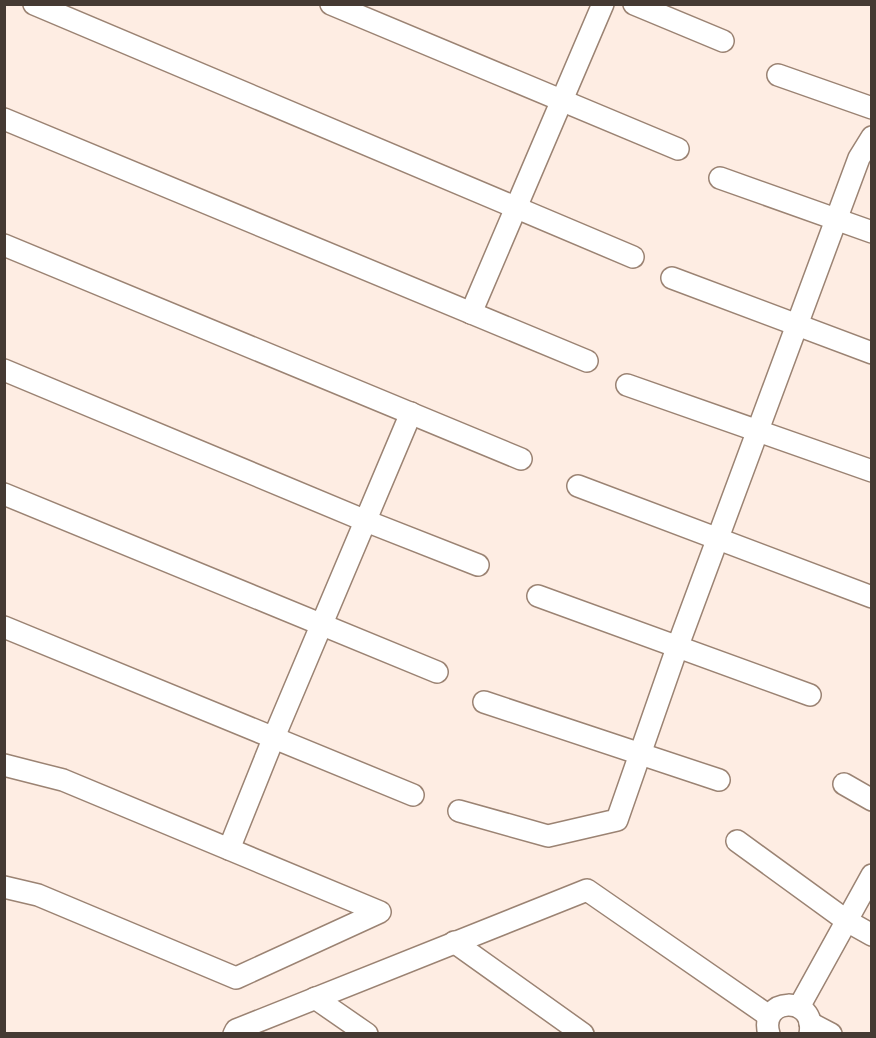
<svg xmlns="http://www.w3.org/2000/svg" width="876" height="1038" font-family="Figtree,sans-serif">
<rect width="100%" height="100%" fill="#feede3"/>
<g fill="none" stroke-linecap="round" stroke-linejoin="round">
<defs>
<g id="minor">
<path d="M34,4L633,257"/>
<path d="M331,4L678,149"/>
<path d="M634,4L723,41"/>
<path d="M778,75L872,108"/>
<path d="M4,119L587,361"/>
<path d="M720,178L872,232"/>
<path d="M4,245L521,459"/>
<path d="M672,278L872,353"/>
<path d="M471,313L603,4"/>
<path d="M4,370L366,521L478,565"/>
<path d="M627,385L872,471"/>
<path d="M578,486L872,597"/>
<path d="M4,494L437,672"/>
<path d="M538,596L810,695"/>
<path d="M4,627L413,795"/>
<path d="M484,702L719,780"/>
<path d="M4,765L63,780L380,912L236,978L38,895L4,887"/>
<path d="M844,784L872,800"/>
<path d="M459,811L548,836L617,820L677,648L859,158L872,137"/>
<path d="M737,841L847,921L872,935"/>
<path d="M229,849L274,737L411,413"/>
<path d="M454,942L583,1034"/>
<path d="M315,998L367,1034"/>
<path d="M799,1007L872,875"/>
<path d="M810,1023L831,1034"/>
<path d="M234,1034L236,1030L587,890L769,1016"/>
<path d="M769,1034C758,997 817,994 810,1034"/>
</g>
</defs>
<use href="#minor" stroke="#9b8373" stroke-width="24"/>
<use href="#minor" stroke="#fff" stroke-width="21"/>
</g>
<rect width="876" height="1038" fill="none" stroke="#453a33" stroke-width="12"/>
</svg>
